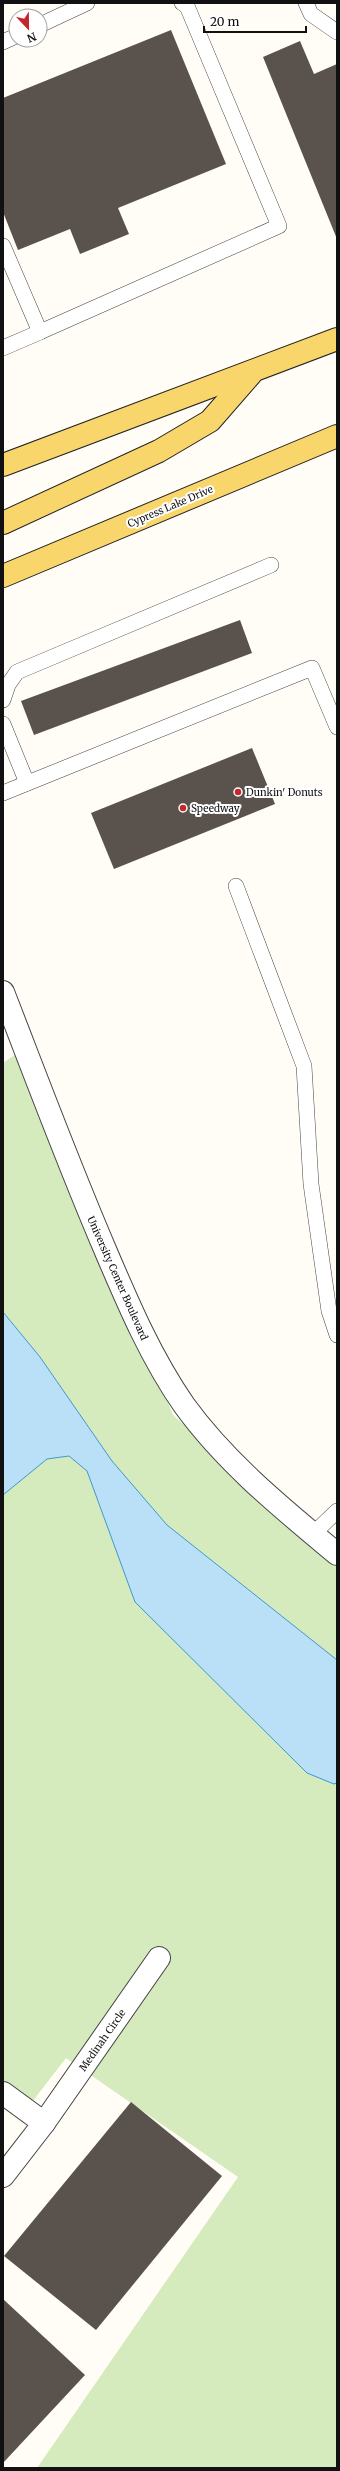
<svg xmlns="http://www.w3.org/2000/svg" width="340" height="2471" font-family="Merriweather,serif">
<rect width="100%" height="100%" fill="#fffdf5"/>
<g fill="#d5ebbd">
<path d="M26,1047L173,1415L337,1561V1660L167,1525L112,1461L40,1357L3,1312V1063Z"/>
<path d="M69,1456L87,1471L135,1602L334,1784L337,1783V2468H37L238,2177L66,2058L22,2115L3,2106V1495L47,1459Z"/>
</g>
<path fill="#b9e0f7" stroke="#3f96cf" d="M3,1312L40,1357L112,1461L167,1525L337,1660V1783L334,1784L307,1773L135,1602L87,1471L69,1456L47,1459L3,1495Z"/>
<g fill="#5a524d">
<path d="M171,30L226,164L118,208L129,234L80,254L70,229L18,250L3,212V98Z"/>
<path d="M300,41L314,74L337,64V239L263,57Z"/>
<path d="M240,620L252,653L34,735L21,701Z"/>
<path d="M252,748L275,804L114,869L91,813Z"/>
<path d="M131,2102L222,2176L96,2330L4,2256Z"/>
<path d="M3,2299L85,2375L3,2463Z"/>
</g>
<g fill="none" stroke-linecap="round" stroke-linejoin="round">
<defs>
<g id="lane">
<path d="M306,3L311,14L337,32"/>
<path d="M40,25L87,3"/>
<path d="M3,42L16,36"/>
<path d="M3,246L40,332L279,226L187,6L182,3"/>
<path d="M3,348L40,332"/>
<path d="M3,700L8,685L17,672L271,565"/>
<path d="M3,724L27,783"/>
<path d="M3,793L312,668L337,727"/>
<path d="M236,886L304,1066L311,1184L329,1311L337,1335"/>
<path d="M313,1534L337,1511"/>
</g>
<g id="street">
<path d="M3,992C36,1077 68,1163 104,1247C127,1301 150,1356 184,1405C226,1463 283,1509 337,1554"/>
<path d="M3,2093L44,2123"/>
<path d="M3,2176L44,2123L159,1958"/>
</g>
<g id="primary">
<path d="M3,465L337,339"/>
<path d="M3,523L159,451L210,421L251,374"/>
<path d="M3,576L337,436"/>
</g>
</defs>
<use href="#lane" stroke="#444" stroke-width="16"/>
<use href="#street" stroke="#444" stroke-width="24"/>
<use href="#primary" stroke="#222" stroke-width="24"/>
<use href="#lane" stroke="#fff" stroke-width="15"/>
<use href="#street" stroke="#fff" stroke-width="22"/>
<use href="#primary" stroke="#f9d66b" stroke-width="22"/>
</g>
<g fill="#c4262e" stroke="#fff" stroke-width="1.5">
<circle cx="238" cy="792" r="4"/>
<circle cx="183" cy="808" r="4"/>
</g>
<g text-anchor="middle" stroke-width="4" stroke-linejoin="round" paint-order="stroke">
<g font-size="10" fill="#111" stroke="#fff">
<text transform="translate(170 506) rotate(-23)" y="4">Cypress Lake Drive</text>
<text transform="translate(118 1278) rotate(66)" y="4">University Center Boulevard</text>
<text transform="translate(102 2040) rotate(-55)" y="4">Medinah Circle</text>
</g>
<g font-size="10" fill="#111" stroke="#fff" text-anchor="start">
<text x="246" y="796">Dunkin' Donuts</text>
<text x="191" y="812">Speedway</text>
</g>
</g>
<rect width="340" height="2471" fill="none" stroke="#111111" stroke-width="8"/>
<g transform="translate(28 28) rotate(158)"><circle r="19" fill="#ffffff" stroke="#a0a0a0"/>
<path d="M0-3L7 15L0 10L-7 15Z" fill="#c4262e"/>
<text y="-6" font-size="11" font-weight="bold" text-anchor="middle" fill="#111111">N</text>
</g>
<path d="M204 26v6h102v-6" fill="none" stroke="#111111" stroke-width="2"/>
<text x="210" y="26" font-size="12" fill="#111111" stroke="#ffffff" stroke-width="3" paint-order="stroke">20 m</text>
</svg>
